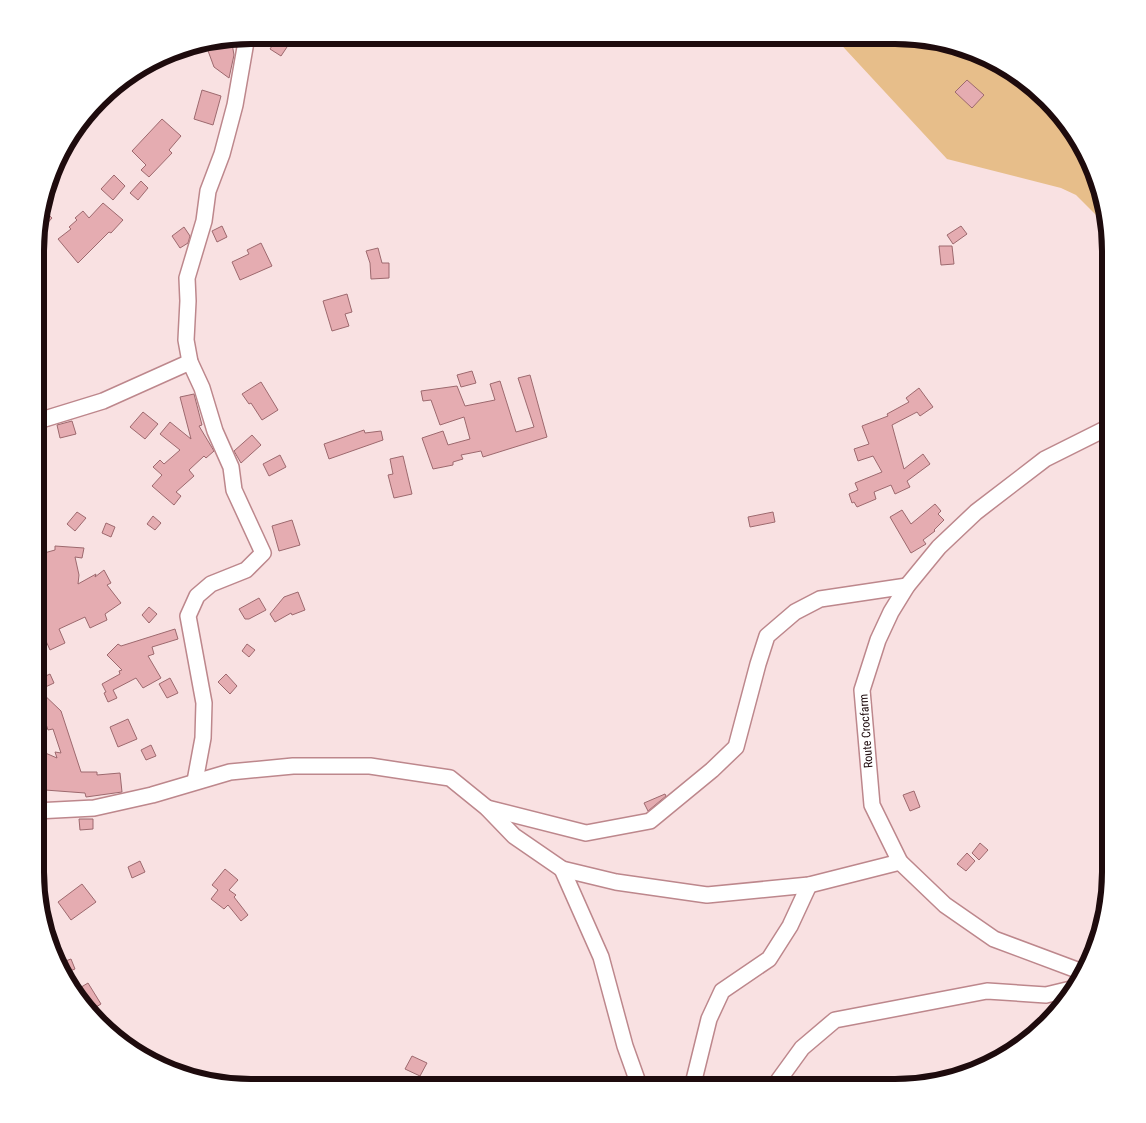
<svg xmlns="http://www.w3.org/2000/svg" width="1146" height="1123" font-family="'Roboto Condensed',sans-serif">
<rect width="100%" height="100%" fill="#f9e1e2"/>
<path fill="#e7be8a" d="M834,37H923L1003,64L1066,119L1099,181L1108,227L1076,195L1061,188L947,159Z"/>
<g fill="#e5acb1" stroke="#9d696e">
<path d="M279,35H295L281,56L270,49Z"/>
<path d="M231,38L234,55L229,78L214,67L207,48Z"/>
<path d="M967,80L984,95L972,108L955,92Z"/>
<path d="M202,90L221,96L213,125L194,119Z"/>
<path d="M162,119L181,136L169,150L172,153L149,177L141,170L146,165L132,151Z"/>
<path d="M114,175L125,186L113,200L101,189Z"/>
<path d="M141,181L148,188L138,200L130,193Z"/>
<path d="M103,203L123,220L111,233L109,232L78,263L58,239L71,229L69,227L77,220L75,218L83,211L89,218Z"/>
<path d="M40,207L52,218L44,227L39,222Z"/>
<path d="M222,226L227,237L217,242L212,231Z"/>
<path d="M961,226L967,234L953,244L947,235Z"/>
<path d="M184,227L190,236L188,243L180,248L172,236Z"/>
<path d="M261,243L272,266L240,280L232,262L249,254L247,250Z"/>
<path d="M939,246H952L954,264L941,265Z"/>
<path d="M378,248L382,263H389V278L371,279L370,263L366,251Z"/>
<path d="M347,294L352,312L345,314L349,326L332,331L323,301Z"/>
<path d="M472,371L476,383L461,387L457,375Z"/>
<path d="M530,375L547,437L483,457L481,451L461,455L463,459L453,462V465L433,469L422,438L443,431L448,445L470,439L464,417L440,425L431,400L423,401L421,391L457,386L465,406L495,400L490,384L500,381L516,432L534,427L518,378Z"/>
<path d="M261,382L278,410L262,420L251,403L249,404L242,394Z"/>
<path d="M919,388L933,407L920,416L917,412L892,425L904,469L923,454L930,464L907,481L910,487L895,494L891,485L874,492L876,499L857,507L854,502L852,503L849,494L858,490L855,483L882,472L873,456L858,461L854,449L869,444L862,426L888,416L887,414L909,402L906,398Z"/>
<path d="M194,394L202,425L199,426L214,451L206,458L204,456L189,470L194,476L176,492L181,496L174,505L152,486L162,475L153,467L160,460L164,464L180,450L160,434L170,422L191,439L180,397Z"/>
<path d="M143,412L158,424L145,439L130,427Z"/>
<path d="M72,421L76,434L60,438L57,425Z"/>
<path d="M364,430L365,433L381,431L383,440L329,459L324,444Z"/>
<path d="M252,435L261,445L241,463L234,451Z"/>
<path d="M280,455L286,467L269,476L263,464Z"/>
<path d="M403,456L412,494L394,498L388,475L393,474L390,459Z"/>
<path d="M935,504L941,511L938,514L944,520L934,530L935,531L923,540L926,544L911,553L890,517L902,510L911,524Z"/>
<path d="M77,512L86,518L75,531L67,524Z"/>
<path d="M773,512L775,522L750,527L748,517Z"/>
<path d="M153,516L161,523L155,530L147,524Z"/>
<path d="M292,520L300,545L279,551L272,526Z"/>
<path d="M106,523L115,527L111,537L102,533Z"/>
<path d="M55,546L84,548L82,558L75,557L79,575L78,584L96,574L95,577L104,570L111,583L107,585L121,603L105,614L107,620L90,628L85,617L59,629L65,643L50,650L37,621V571L39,570L37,555L55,550Z"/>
<path d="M298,592L305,610L292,615L291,613L275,622L270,614L284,597Z"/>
<path d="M259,598L266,610L249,619H245L239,609Z"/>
<path d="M149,607L157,614L149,623L142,615Z"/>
<path d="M175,629L178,639L152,647L154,654L148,656L161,678L143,688L136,678L113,690L117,698L108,702L104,693L106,692L102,684L120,674L119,671L122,670L107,655L118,644L121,646Z"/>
<path d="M247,644L255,650L249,657L242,651Z"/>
<path d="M50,674L54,683L39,690L61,711L81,772H97V775L120,773L122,792L86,797L85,793L45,790L44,801L36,802V749L57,758L55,752L61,753L53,729L48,730L46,724L36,728L37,680Z"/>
<path d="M226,674L237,686L230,694L218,682Z"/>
<path d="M170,678L178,693L167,698L159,684Z"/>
<path d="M128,719L137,739L118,747L110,727Z"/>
<path d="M151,745L156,756L146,760L141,750Z"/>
<path d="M914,791L920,807L910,811L903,795Z"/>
<path d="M665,794L666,796L648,811L644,803Z"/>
<path d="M79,819H93V829L80,830Z"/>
<path d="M980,843L988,850L979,860L972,853Z"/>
<path d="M967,853L975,861L966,871L957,864Z"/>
<path d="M140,861L145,872L132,878L128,867Z"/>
<path d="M225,869L238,880L229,890L236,895L234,897L248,915L241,921L228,905L224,909L211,899L218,890L212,885Z"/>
<path d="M82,884L96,902L71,920L58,902Z"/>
<path d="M71,959L75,969L62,974L57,964Z"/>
<path d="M88,983L101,1004L91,1010L87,1004L83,1006L81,1004L73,992Z"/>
<path d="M412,1056L427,1063L420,1076L405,1069Z"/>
</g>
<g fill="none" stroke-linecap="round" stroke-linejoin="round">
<defs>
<g id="minor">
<path d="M38,421L103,401L190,362"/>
<path d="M195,781L203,738L204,703L188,616L197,596L211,584L246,570L263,553L234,490L231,467L215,431L202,388L190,362L186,340L188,301L187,278L204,221L208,191L222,154L235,105L247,36"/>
<path d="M487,808L586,833L650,821L712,770L736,747L758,664L767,636L795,612L820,599L907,586"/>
<path d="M36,811L94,808L152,795L230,772L293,766H370L450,778L487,808L514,836L562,869L616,882L707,895L809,885L900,862"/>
<path d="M562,869L601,957L625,1046L640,1088"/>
<path d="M1085,973L994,939L945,905L900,862L872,805L862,690L878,640L891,612L907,586L939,547L976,512L1045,459L1111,426"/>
<path d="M692,1088L709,1019L722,991L769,959L790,926L809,885"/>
<path d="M773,1088L802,1048L835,1020L987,991L1046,995L1071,989"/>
</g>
</defs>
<use href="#minor" stroke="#bd878c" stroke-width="18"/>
<use href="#minor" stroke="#fff" stroke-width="15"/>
</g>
<g text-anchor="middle" stroke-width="4.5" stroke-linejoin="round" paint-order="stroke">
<g font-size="12" fill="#1e0b0d" stroke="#fff">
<text transform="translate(866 731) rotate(-94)" y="4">Route Crocfarm</text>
</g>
</g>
<path d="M0 0H1146V1123H0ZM251 44H895A207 207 0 0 1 1102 251V872A207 207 0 0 1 895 1079H251A207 207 0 0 1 44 872V251A207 207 0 0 1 251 44Z" fill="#fff" fill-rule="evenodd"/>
<path fill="none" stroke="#1e0b0d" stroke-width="6" d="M251 44H895A207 207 0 0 1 1102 251V872A207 207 0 0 1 895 1079H251A207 207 0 0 1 44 872V251A207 207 0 0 1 251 44Z"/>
</svg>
